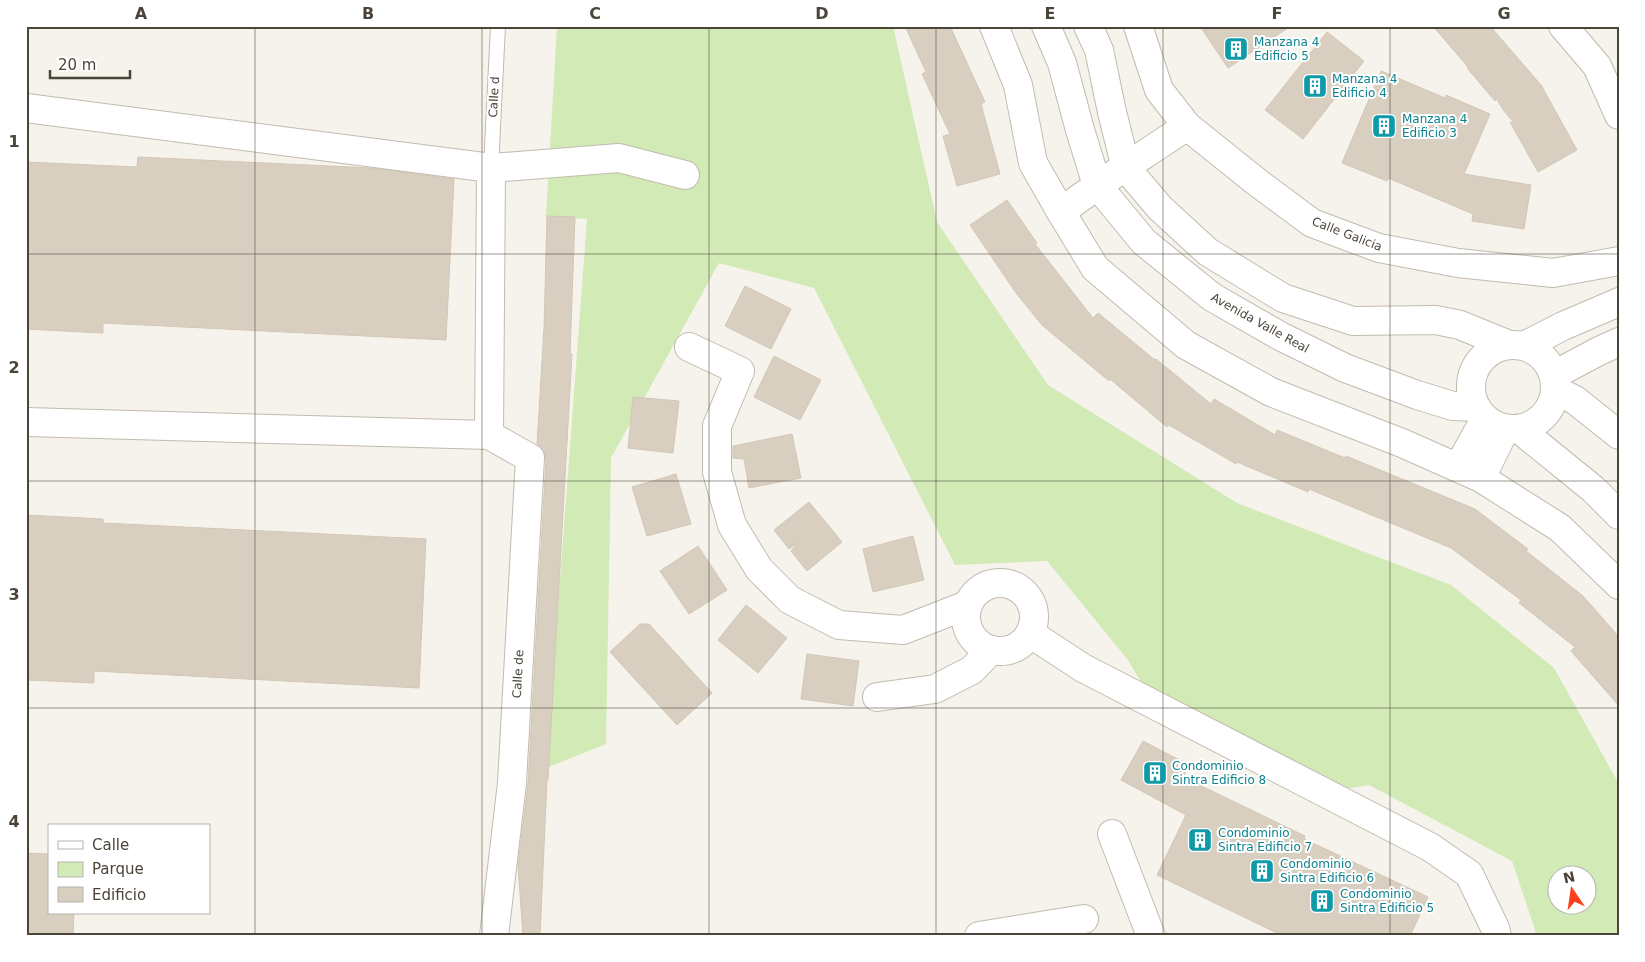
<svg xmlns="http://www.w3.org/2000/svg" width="1645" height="962" font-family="'DejaVu Sans',sans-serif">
<rect width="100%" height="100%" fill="#f6f3ec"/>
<path fill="#d2eab5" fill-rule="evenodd" d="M557,26H893L937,222L1048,385L1237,503L1451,585L1554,668L1619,784V936H1537L1512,861L1369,785L1332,791L1145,689L1128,660L1047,561L955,565L814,288L719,263L611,458L606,744L546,768L587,219L546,216ZM1558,874H1588V904H1558Z"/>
<g fill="#d8cfc1" stroke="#d3c7b4">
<path d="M905,26H950L985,102L981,104L1000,174L957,186L943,136L950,134L922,74L926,72Z"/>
<path d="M1200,26H1291L1228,68Z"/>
<path d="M1433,26H1490L1541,85L1577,150L1538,172L1510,122L1515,124L1504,111L1496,98L1495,101L1467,68L1468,67Z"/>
<path d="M1327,32L1364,61L1303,139L1265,110Z"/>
<path d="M1381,71L1445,98L1446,95L1490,114L1464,174L1531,185L1524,229L1472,221L1473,214L1388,178L1387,181L1342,163Z"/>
<path d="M138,157L370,168L454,179L446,340L103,323V333L26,329V162L137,167Z"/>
<path d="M1007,200L1037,243L1035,244L1093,318L1098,313L1155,360L1156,359L1211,404L1214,399L1275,435L1277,430L1345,458L1346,456L1475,509L1528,549L1526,551L1583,596L1619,637V706L1571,651L1575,647L1519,603L1521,600L1451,548L1309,489L1308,492L1237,462L1236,464L1169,425L1167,427L1110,379L1109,381L1042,325L1016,293L970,225Z"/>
<path d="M547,216L575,217L570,354H572L548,780H547L540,936H523L518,866L528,784L546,459L543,450L537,444L544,328Z"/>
<path d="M745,286L791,309L771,349L725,326Z"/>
<path d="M774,356L821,380L800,420L754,397Z"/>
<path d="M633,397L679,401L673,453L628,448Z"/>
<path d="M792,434L801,478L749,488L744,459L733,458V446Z"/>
<path d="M676,474L691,524L647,536L632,487Z"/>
<path d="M809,502L842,542L807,571L791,551L799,542L789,549L774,530Z"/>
<path d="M26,515L103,519V523L426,539L419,688L94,671V683L26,680Z"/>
<path d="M913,536L924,580L873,592L863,549Z"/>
<path d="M698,546L727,590L689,614L660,571Z"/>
<path d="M746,605L787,638L758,673L718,640Z"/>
<path d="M640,624H649L712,693L677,725L610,652Z"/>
<path d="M807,654L859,661L853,706L801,699Z"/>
<path d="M1143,741L1189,765L1183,777L1305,836L1304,839L1428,897L1410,936H1283L1157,875L1186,815L1121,780Z"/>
<path d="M26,853L49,854V913H74L73,936H26Z"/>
</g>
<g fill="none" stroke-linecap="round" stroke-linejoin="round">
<defs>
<path id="lane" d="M491,168L498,26"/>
<g id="street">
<path d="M994,26L1018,85L1033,163L1061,212L1095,268L1186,345L1271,392L1402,443L1481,478L1560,528L1619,585"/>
<path d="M1046,26L1062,63L1080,130L1097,185L1144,242L1212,297L1280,336L1345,368L1417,395L1453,406L1476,407"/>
<path d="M1088,26L1099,50L1112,112L1126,168L1160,208L1208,252L1283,298L1353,321L1436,320L1460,325L1509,345"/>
<path d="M1138,26L1159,90L1187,126L1258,183L1312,223L1379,248L1458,263L1553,273L1619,261"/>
<path d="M1563,26L1597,66L1619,115"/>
<path d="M26,108L491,168"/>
<path d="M1061,212C1101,181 1145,155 1187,126"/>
<circle cx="1513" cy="387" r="42"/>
<path d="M1524,346L1563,326L1619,302"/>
<path d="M689,347L740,371L717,426V472L732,525L759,569L790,600L839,625L903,630L967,605"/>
<path d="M1554,375L1599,351L1619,342"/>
<path d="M1555,390L1575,400L1619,435"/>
<path d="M26,422L489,435L530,458L512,783L494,936"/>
<path d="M1519,429L1593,489L1619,515"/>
<path d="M489,435L491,168L619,158L685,175"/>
<path d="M1459,466L1485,419"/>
<path d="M1481,478L1505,429"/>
<circle cx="1000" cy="617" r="34"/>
<path d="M1031,634L1083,668L1430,847L1469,874L1495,928L1497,936"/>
<path d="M877,697L935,689L972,670L991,650"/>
<path d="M1112,834L1151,936"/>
<path d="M979,936L1084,919"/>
</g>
</defs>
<use href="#lane" stroke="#c2bbae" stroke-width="16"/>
<use href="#street" stroke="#c2bbae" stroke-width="30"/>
<use href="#lane" stroke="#fff" stroke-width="14"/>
<use href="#street" stroke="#fff" stroke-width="28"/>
</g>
<path fill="none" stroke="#4b4439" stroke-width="1" stroke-opacity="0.55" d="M255,26V936M482,26V936M709,26V936M936,26V936M1163,26V936M1390,26V936M26,254H1619M26,481H1619M26,708H1619"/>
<defs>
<symbol id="building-square" viewBox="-11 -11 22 22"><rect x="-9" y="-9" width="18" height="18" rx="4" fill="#0f9aa8" stroke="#fff"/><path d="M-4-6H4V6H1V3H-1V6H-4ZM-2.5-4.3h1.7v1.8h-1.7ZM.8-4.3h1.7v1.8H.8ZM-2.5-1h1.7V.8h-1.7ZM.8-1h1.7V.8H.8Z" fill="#fff"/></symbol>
</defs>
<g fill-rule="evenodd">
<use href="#building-square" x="1222" y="35" width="28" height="28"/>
<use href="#building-square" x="1301" y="72" width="28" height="28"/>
<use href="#building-square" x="1370" y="112" width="28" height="28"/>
<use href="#building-square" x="1141" y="759" width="28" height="28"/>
<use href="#building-square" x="1186" y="826" width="28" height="28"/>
<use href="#building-square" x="1248" y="857" width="28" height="28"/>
<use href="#building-square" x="1308" y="887" width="28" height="28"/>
</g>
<g text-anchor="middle" stroke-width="4" stroke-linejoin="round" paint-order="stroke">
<g font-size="12" fill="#0d838f" stroke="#fff" text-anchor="start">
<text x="1254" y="46">Manzana 4<tspan x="1254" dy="14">Edificio 5</tspan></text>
<text x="1332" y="83">Manzana 4<tspan x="1332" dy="14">Edificio 4</tspan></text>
<text x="1402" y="123">Manzana 4<tspan x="1402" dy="14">Edificio 3</tspan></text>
<text x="1172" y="770">Condominio<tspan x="1172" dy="14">Sintra Edificio 8</tspan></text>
<text x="1218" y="837">Condominio<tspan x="1218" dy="14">Sintra Edificio 7</tspan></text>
<text x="1280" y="868">Condominio<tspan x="1280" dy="14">Sintra Edificio 6</tspan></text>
<text x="1340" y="898">Condominio<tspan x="1340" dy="14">Sintra Edificio 5</tspan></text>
</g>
<g font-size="12" fill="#4b4439" stroke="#fff">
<text transform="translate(494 97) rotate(-87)" y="4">Calle d</text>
<text transform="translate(1347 234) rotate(21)" y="4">Calle Galicia</text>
<text transform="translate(1260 323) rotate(29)" y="4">Avenida Valle Real</text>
<text transform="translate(518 674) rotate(-87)" y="4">Calle de</text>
</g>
</g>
<rect width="1645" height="962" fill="none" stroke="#ffffff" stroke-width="55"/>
<rect x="48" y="824" width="162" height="90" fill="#ffffff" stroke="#b7b4b0"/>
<rect x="58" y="841" width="25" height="8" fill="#ffffff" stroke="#b7b4b0"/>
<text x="92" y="850" font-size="15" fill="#4b4439">Calle</text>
<rect x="58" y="862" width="25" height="15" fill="#d2eab5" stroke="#b7b4b0"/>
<text x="92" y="874" font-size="15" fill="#4b4439">Parque</text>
<rect x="58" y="887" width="25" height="15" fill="#d8cfc1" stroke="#b7b4b0"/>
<text x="92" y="900" font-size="15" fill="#4b4439">Edificio</text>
<g transform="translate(1572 890) rotate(347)"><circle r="24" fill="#ffffff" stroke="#b7b4b0"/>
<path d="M0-4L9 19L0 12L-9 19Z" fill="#fc3f1d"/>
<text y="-8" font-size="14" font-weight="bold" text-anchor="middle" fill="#4b4439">N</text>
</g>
<path d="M50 70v8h80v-8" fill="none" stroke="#4b4439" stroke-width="2.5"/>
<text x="58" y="70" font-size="15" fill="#4b4439" stroke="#ffffff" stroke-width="4" paint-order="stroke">20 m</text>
<rect x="28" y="28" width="1590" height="906" fill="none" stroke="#4b4439" stroke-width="2"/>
<g font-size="16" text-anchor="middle" font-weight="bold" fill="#4b4439">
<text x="141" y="19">A</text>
<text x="368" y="19">B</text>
<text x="595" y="19">C</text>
<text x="822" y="19">D</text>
<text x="1050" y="19">E</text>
<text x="1277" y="19">F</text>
<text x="1504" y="19">G</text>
<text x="14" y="147">1</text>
<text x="14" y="373">2</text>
<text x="14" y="600">3</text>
<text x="14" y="827">4</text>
</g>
</svg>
